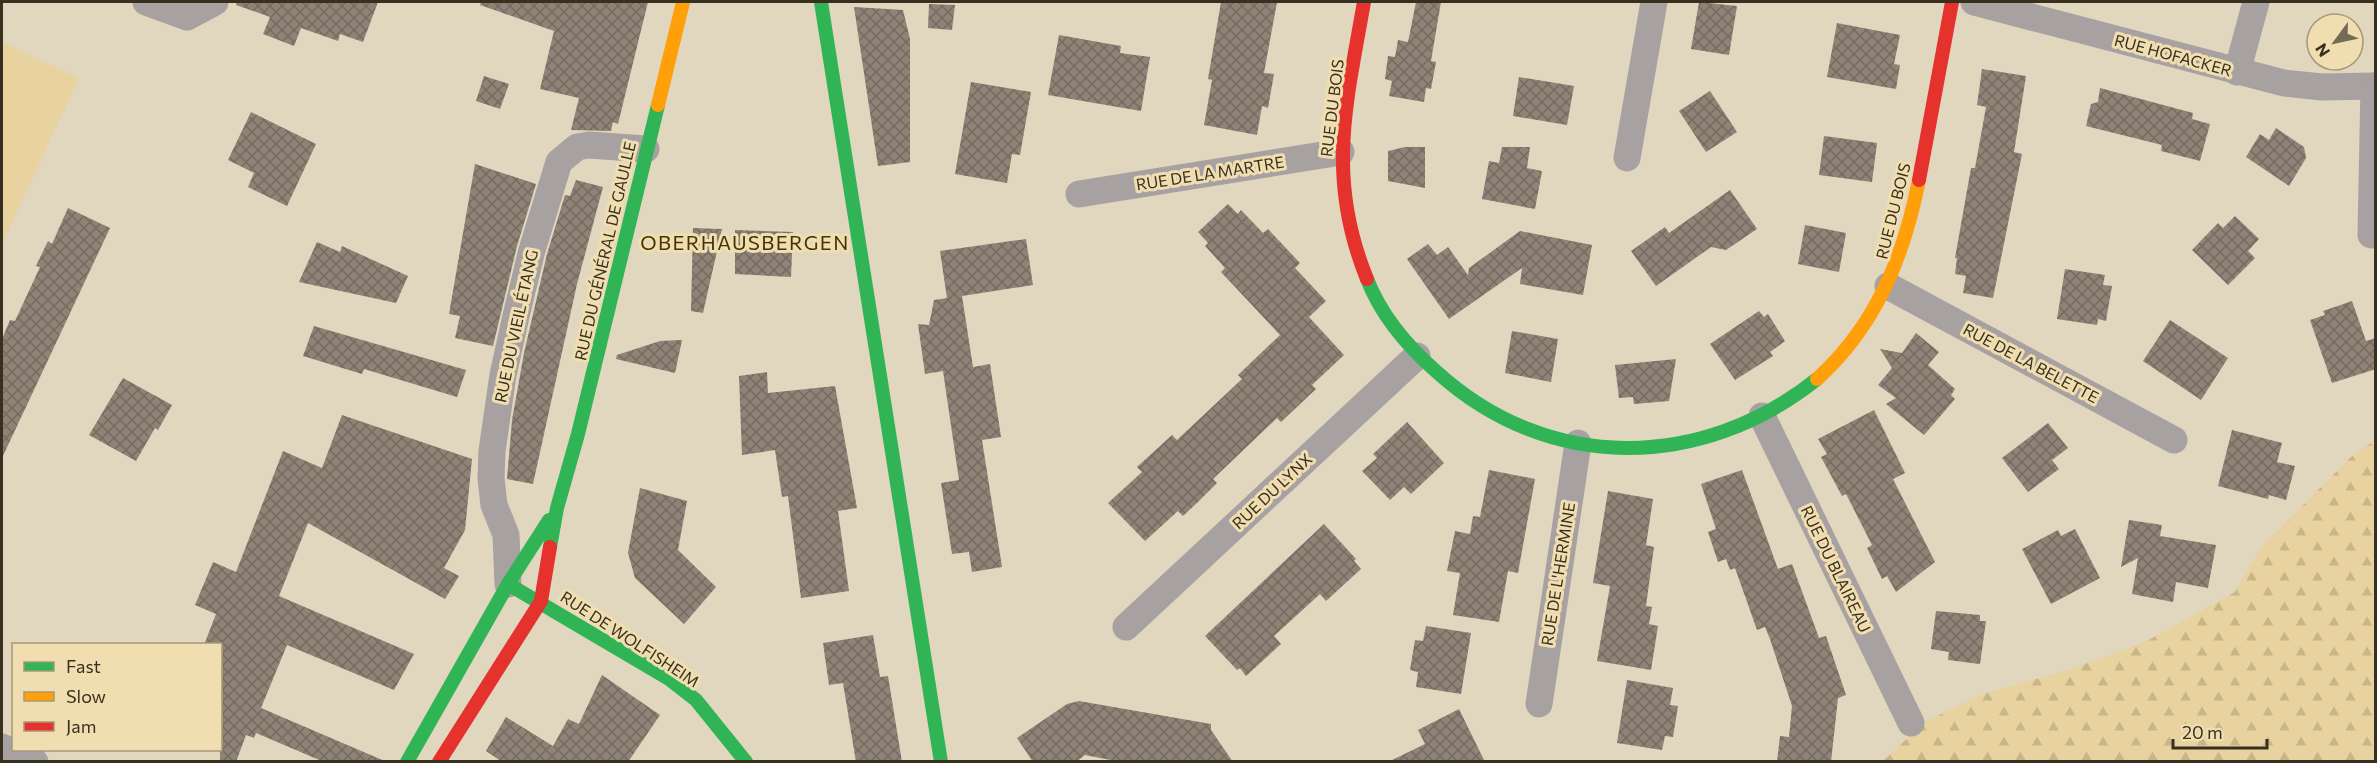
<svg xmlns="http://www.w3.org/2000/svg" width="2377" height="763" font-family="Commissioner,sans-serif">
<defs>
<pattern id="forest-firs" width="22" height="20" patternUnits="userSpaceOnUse" patternTransform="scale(1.5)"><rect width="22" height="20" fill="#e8d29f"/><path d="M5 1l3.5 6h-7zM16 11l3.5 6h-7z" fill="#c8b588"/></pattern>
<pattern id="building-cross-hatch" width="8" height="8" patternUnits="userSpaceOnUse" patternTransform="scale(1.5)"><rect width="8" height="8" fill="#8f8277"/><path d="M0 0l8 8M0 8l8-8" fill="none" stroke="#766b61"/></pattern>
</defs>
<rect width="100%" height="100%" fill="#e1d7bf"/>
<path fill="url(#forest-firs)" d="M2375,440V761L1882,762L1925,722L1980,695L2071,669L2145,642L2235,592L2262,546L2351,457Z"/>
<path fill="#e8d29f" d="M2,42L79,78L2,244Z"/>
<g fill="url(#building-cross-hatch)">
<path d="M237,2H378L363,42L340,34L338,41L301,28L294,46L263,34L270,17L236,5Z"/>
<path d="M481,2H648L618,124L613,122L611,131L571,130L579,98L540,89L554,31L480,5Z"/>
<path d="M1221,2H1277L1264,73L1274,74L1268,108L1262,106L1257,135L1204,125L1212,80L1208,79Z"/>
<path d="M1416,2H1441L1431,61L1436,62L1431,89L1426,88L1424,102L1389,96L1392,81L1385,79L1388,56L1395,57L1398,40L1408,42Z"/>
<path d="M1699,2L1737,6L1729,55L1691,49Z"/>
<path d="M929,4L955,5L952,30L928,28Z"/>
<path d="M854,7L903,10L910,39V162L878,166Z"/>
<path d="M1837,23L1900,35L1894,64L1900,65L1896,89L1827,77Z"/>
<path d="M1059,35L1121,46L1120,53L1150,57L1141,111L1048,95Z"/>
<path d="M1982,69L2026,76L2014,152L2022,154L1993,298L1963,293L1966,276L1955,274L1957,258H1955L1971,168H1975L1986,107L1977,105Z"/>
<path d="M484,76L509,84L500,109L476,101Z"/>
<path d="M1519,77L1574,86L1567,125L1513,116Z"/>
<path d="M971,82L1031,92L1020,155L1012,154L1007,183L955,174Z"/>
<path d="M2100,88L2193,113L2192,119L2210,124L2200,161L2161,151L2162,145L2086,126L2091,104L2098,102Z"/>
<path d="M1710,91L1737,132L1706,152L1679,111Z"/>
<path d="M251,112L316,144L287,206L248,187L254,173L228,160Z"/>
<path d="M2276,128L2304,147L2306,158L2289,186L2246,157L2260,134L2269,140Z"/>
<path d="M1824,136L1877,143L1872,182L1819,175Z"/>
<path d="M1405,147H1425V188L1388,181V151Z"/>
<path d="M1502,147H1530L1527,168L1542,171L1535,209L1482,199L1489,161L1499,163Z"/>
<path d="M475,164L536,184L517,246L493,346L455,338L460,316L449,314Z"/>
<path d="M576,180L603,187L577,284L533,484L507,479L512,420L524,353L547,254L565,195L570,196Z"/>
<path d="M1730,190L1757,229L1726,250L1711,247L1656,286L1631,251L1665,227L1669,233Z"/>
<path d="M1228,204L1238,214L1241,210L1263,233L1268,229L1300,263L1295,268L1326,301L1309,317L1344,355L1312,385L1316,389L1298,406L1281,422L1277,418L1213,479L1217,483L1198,502L1183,516L1178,511L1145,541L1108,503L1142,472L1137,467L1172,435L1177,440L1242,379L1238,375L1280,335L1221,272L1225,268L1205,246L1208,243L1198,232Z"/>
<path d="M68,208L110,228L2,458V339L10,320L15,321L40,267L36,266L48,241L52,244Z"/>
<path d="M2235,216L2259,239L2248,251L2255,258L2228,285L2192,250L2218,223L2223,228Z"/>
<path d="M1805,225L1846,233L1839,272L1798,264Z"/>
<path d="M693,228L722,229L703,313L691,311Z"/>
<path d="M735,230L793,232L791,277L735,274Z"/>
<path d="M1520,231L1592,245L1583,295L1520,284L1522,268L1449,319L1407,259L1428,244L1437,255L1448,247L1468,275L1469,268Z"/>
<path d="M1026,239L1033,285L962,296L973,367L990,364L1001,437L982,440L1002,567L972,572L969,552L952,554L941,483L959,480L943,371L925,374L918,324L929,325L934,300L947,298L940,251Z"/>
<path d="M317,242L340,252L342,246L408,276L396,303L299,282Z"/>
<path d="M2065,269L2105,275L2103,285L2112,286L2106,321L2098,319L2097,325L2057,319Z"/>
<path d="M2352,301L2366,341L2376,338V369L2332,383L2310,320L2325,315L2323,311Z"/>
<path d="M1759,311L1764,317L1768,314L1785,341L1770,352L1773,356L1735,380L1710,344Z"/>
<path d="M2170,320L2228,358L2201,400L2143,361Z"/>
<path d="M314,326L466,370L457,397L364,369L362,374L303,356Z"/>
<path d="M1512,331L1558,339L1551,382L1505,373Z"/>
<path d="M1916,333L1939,352L1928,365L1955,389L1951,395L1955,399L1924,435L1886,404L1896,398L1878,385L1892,368L1880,349L1902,353Z"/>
<path d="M682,340L675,373L616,359L617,355L660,341Z"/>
<path d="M1676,359L1669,401L1634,404L1633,397L1619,398L1615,365Z"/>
<path d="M767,372L768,393L835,386L857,508L838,511L849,591L801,598L788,496L782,497L775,450L742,455L739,376Z"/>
<path d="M123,378L172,405L158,430L155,428L136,461L89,435Z"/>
<path d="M1874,410L1905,473L1893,479L1935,562L1896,592L1887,576L1882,579L1867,548L1872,545L1846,494L1842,496L1821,457L1827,454L1818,439Z"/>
<path d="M342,415L472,459L465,530L444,568L459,576L445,599L308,523L279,596L414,654L394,690L287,645L261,708L387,762H324L256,733L254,738L246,735L236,762H220V645H204L216,614L195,605L213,562L236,572L283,451L322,468Z"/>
<path d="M1407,422L1444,463L1411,494L1404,487L1390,500L1362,471L1377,458L1373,454Z"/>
<path d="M2048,423L2068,448L2052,460L2059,469L2028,492L2002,458Z"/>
<path d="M2232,430L2282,443L2277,462L2295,466L2286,500L2269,495L2268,499L2218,486Z"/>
<path d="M1489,470L1535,479L1518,573L1508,571L1499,622L1453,615L1460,573L1447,571L1455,531L1470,534L1473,516L1480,517Z"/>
<path d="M1742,470L1778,569L1792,564L1819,638L1826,636L1846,695L1838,698L1831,762H1777L1780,736L1789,737L1792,706L1770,639L1765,627L1757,630L1735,568L1730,570L1726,559L1718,562L1708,532L1716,529L1701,484Z"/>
<path d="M640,488L687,501L678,550L716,587L684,624L635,578L628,553Z"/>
<path d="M1608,491L1653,499L1646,545L1654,547L1646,606L1652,607L1649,624L1658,626L1651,670L1597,661L1610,586L1593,583Z"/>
<path d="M2129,520L2162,525L2160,536L2216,545L2208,588L2176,582L2173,602L2132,594L2138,558L2121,567Z"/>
<path d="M1324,524L1356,559L1354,561L1361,569L1326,601L1320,594L1274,636L1281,644L1246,676L1240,668L1237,670L1205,636Z"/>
<path d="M2075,529L2100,578L2051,604L2022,549L2058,530L2061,536Z"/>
<path d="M1936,611L1980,615V621H1986L1980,664L1948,660L1949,652L1931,649Z"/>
<path d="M1426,626L1471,633L1461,694L1416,687L1418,672L1410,670L1415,640L1423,641Z"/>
<path d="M873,635L880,677L888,676L902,762H856L843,683L829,685L823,643Z"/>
<path d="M602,675L660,715L628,762H502L486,751L506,717L553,746L568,719L579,724Z"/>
<path d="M1627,680L1673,688L1670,705L1678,706L1673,737L1665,736L1662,750L1617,743Z"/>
<path d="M1079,701L1211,724V730L1233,762H1121L1085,755L1076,762H1033L1017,738L1067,704Z"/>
<path d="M1459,709L1485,762H1388L1425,744L1418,730Z"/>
</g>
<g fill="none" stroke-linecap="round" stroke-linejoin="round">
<g stroke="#a7a1a2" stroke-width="27">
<path d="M146,2L187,17L215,2"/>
<path d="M1974,2L2284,83L2322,87L2376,86"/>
<path d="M2237,72L2256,2"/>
<path d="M1627,158L1654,2"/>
<path d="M1079,194L1341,152"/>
<path d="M2371,235L2374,86"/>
<path d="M1888,286L2174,440"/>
<path d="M1762,416L1911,723"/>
<path d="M508,584L506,535L494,505L491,478L492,451L503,375L516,316L532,250L559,162L577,147L589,145L646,149"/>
<path d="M1126,627L1417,356"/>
<path d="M1539,704L1578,443"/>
<path d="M2,747L35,762"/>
</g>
<g stroke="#30b455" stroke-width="14">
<path d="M821,2L941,762"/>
<path d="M1367,279C1381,315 1409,348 1438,373C1549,473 1702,471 1817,379"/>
<path d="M550,547L557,508L578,434L658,105"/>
<path d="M508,584L669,679L696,700L746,762"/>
<path d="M407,762L508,584L549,520"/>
</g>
<g stroke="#ff9f0a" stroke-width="14">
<path d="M658,105L683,2"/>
<path d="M1817,379C1876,326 1904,256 1919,180"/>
</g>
<g stroke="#e5322d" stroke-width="14">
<path d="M1364,2C1346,105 1326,178 1367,279"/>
<path d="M1919,180L1952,2"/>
<path d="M439,762L541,601L550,547"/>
</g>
</g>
<g text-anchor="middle" stroke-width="6" stroke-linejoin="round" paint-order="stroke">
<g font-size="16" fill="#38301f" stroke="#f0ddb0">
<text transform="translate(2173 55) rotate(15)" y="6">RUE HOFACKER</text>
<text transform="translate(1332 108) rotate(-83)" y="6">RUE DU BOIS</text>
<text transform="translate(1210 173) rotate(-9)" y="6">RUE DE LA MARTRE</text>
<text transform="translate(1893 211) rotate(-76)" y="6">RUE DU BOIS</text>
<text transform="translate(605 251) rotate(-77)" y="6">RUE DU GÉNÉRAL DE GAULLE</text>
<text transform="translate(516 326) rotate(-78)" y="6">RUE DU VIEIL ÉTANG</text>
<text transform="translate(2031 363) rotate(28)" y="6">RUE DE LA BELETTE</text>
<text transform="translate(1272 491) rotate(-43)" y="6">RUE DU LYNX</text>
<text transform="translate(1836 569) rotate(64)" y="6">RUE DU BLAIREAU</text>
<text transform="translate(1558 574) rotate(-81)" y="6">RUE DE L'HERMINE</text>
<text transform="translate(630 639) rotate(33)" y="6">RUE DE WOLFISHEIM</text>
</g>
<g font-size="20" letter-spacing="1.5" fill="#433307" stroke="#f0ddb0">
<text x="745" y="250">OBERHAUSBERGEN</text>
</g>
</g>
<rect width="2377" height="763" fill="none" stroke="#38301f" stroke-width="6"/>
<rect x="12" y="643" width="210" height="108" fill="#f0ddb0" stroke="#a69876" stroke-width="1.5"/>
<rect x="24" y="662" width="30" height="9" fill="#30b455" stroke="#a69876" stroke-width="1.5"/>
<text x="66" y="673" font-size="18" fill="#38301f">Fast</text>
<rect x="24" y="692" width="30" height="9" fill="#ff9f0a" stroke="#a69876" stroke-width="1.5"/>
<text x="66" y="703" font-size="18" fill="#38301f">Slow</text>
<rect x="24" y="722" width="30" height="9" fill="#e5322d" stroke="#a69876" stroke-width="1.5"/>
<text x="66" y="733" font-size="18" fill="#38301f">Jam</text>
<g transform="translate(2335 42) rotate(237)"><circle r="28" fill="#f0ddb0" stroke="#a69876" stroke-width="1.5"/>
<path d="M0-4.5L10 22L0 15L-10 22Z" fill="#736a57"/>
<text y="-9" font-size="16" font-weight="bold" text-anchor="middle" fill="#38301f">N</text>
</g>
<path d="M2173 739v9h94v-9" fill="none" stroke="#38301f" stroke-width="3"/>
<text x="2182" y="739" font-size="18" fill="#38301f" stroke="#f0ddb0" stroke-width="4.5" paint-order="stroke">20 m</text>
</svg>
